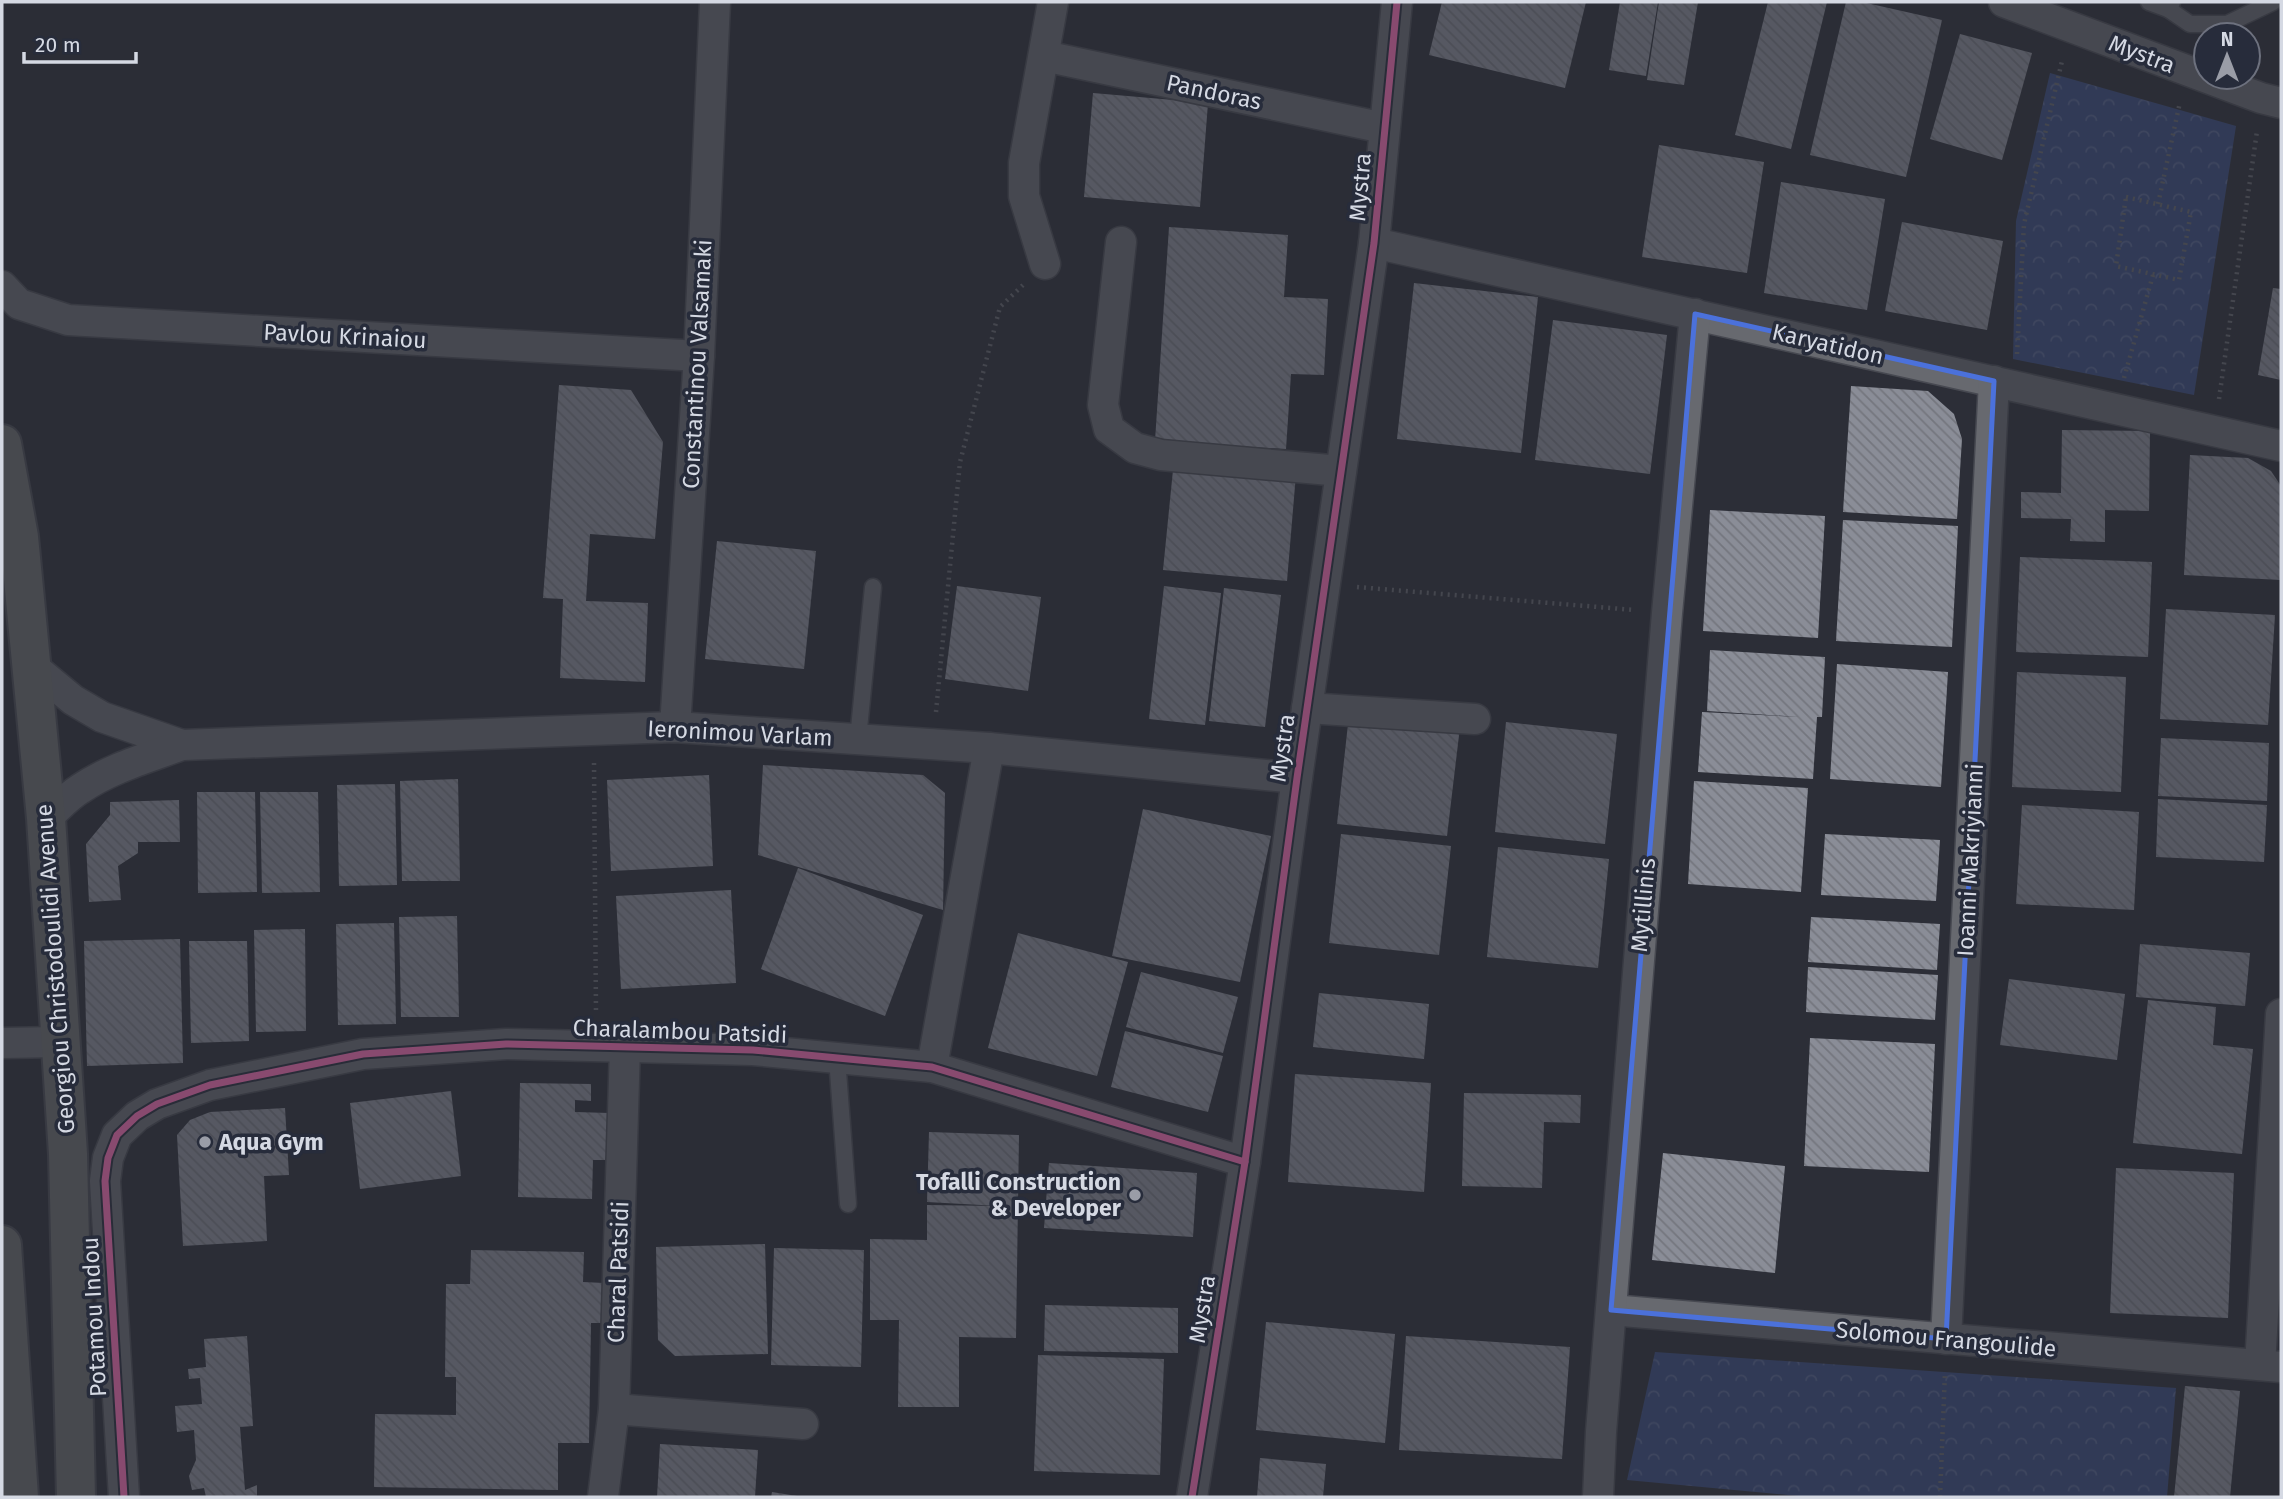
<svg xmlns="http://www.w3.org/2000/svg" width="2283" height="1499" font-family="'Fira Sans',sans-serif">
<defs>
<pattern id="park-crowns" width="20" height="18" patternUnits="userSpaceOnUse" patternTransform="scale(1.75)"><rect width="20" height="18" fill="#394b7d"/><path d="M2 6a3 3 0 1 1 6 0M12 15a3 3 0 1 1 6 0" fill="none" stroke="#55648f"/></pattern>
<pattern id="building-back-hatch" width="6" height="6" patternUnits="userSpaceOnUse" patternTransform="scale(1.75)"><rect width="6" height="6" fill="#8a8d97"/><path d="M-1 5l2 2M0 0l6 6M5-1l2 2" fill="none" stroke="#74767e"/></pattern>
</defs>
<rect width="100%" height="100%" fill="#2c2e37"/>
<g fill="url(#park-crowns)">
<path d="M2050,73L2236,126L2194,395L2013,359L2016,221Z"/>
<path d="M1655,1352L2176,1388L2167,1497H1809L1627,1480Z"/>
</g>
<g fill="url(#building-back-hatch)">
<path d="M1442,2H1586L1565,88L1429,55Z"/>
<path d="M1620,2H1658L1646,76L1609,70Z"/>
<path d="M1659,2H1698L1684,85L1647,80Z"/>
<path d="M1768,2H1827L1791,149L1735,135Z"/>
<path d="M1846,2H1862L1942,20L1906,177L1810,155Z"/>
<path d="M1960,34L2032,53L2002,160L1930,139Z"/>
<path d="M1093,93L1208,103L1200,207L1084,197Z"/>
<path d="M1659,145L1764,162L1747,273L1642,257Z"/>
<path d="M1781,182L1885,199L1867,310L1764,293Z"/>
<path d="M1902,222L2003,241L1987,330L1885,311Z"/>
<path d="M1169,227L1288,235L1284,297L1328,299L1324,375L1291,374L1286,449L1155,441Z"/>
<path d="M1414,283L1538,297L1521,453L1397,439Z"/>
<path d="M2273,288L2281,289V380L2258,375Z"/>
<path d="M1553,320L1667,335L1650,474L1535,460Z"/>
<path d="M559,385L631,390L663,442L655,539L590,534L586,601L648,603L645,682L560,678L563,599L543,598Z"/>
<path d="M1851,386L1928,391L1954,414L1962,439L1957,519L1843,512Z"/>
<path d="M2062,430L2150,431L2149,511L2105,510V542L2070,541L2071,519L2021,518V492L2061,493Z"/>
<path d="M2190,455L2248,458L2271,471L2281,486V580L2184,575Z"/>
<path d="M1174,460L1296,474L1287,581L1163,570Z"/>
<path d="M1710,510L1825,516L1818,638L1703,631Z"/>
<path d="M1843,520L1958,526L1952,647L1836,641Z"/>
<path d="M717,541L816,551L804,669L705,659Z"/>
<path d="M2020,557L2152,562L2148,657L2016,652Z"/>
<path d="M957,586L1041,597L1028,691L945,679Z"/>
<path d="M1164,586L1221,593L1205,725L1149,719Z"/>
<path d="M1224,588L1281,595L1265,727L1209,721Z"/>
<path d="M2166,609L2275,615L2268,725L2160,719Z"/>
<path d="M1710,650L1825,657L1822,717H1817L1813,779L1698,772L1702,712L1800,717L1707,711Z"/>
<path d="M1837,664L1948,672L1941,787L1830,779Z"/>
<path d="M2017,672L2126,677L2121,792L2012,787Z"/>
<path d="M1349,715L1460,727L1447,836L1337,824Z"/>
<path d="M1506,722L1617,734L1605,844L1495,832Z"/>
<path d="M2161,738L2269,743L2267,801L2158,796Z"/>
<path d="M763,765L923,775L945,793L943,910L758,855Z"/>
<path d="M709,775L713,866L611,871L607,780Z"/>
<path d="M458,779L460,881H402L400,781Z"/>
<path d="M1694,781L1808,788L1801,892L1688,884Z"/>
<path d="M395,784L397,885L339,886L337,785Z"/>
<path d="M197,792H255L257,892L198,893Z"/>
<path d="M260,792H318L320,892L262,893Z"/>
<path d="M2158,799L2267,805L2264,862L2156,857Z"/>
<path d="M179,800L180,842H138V853L118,866L121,900L89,902L86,844L110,815V802Z"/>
<path d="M2022,805L2139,812L2134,910L2016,904Z"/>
<path d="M1143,809L1271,836L1240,982L1112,956Z"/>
<path d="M1341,834L1451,846L1439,955L1329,943Z"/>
<path d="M1825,834L1940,840L1936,901L1821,895Z"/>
<path d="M1498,847L1609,859L1598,968L1487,957Z"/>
<path d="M798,868L923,915L885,1016L761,969Z"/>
<path d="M731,890L736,983L621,989L616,896Z"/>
<path d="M457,916L459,1017H401L399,917Z"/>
<path d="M1811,917L1940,924L1937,970L1808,962Z"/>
<path d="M394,923L396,1024L338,1025L336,924Z"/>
<path d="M305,929L306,1031L256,1032L254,930Z"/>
<path d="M1018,933L1128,962L1097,1076L988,1048Z"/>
<path d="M180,939L183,1063L87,1066L84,941Z"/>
<path d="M189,941H247L249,1041L191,1043Z"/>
<path d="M2140,944L2250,953L2245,1006L2136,997Z"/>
<path d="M1808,967L1938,975L1935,1020L1806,1012Z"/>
<path d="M1141,972L1238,997L1223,1053L1126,1027Z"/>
<path d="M2009,979L2125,994L2117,1060L2000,1045Z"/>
<path d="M1319,993L1429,1004L1424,1059L1313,1047Z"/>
<path d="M2148,1000L2216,1007L2213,1045L2253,1049L2242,1154L2133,1143Z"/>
<path d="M1125,1031L1223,1056L1208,1112L1111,1087Z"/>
<path d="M1810,1038L1935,1044L1929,1172L1804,1166Z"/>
<path d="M1295,1074L1431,1083L1424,1192L1288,1182Z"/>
<path d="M520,1083L591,1084V1101L575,1100V1112L609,1113L608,1160H593L592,1199L518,1197Z"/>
<path d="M451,1091L461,1176L360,1189L350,1103Z"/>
<path d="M1464,1093L1581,1095L1580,1123L1544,1122L1542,1188L1462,1186Z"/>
<path d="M285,1108L289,1175L264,1176L267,1241L183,1246L177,1135L190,1120L210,1112Z"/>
<path d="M929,1132L1019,1135L1016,1338L959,1337V1407H898L899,1320H870V1239L927,1240V1205L999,1206L927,1202Z"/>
<path d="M1663,1153L1785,1166L1775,1273L1652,1260Z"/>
<path d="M1049,1163L1197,1173L1193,1237L1044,1228Z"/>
<path d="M2116,1168L2234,1173L2228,1318L2110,1313Z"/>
<path d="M765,1244L768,1354L675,1356L658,1340L656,1247Z"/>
<path d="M774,1248L864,1250L861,1367L771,1365Z"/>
<path d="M471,1250L584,1252L583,1282L604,1283L603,1323H591L589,1443H558V1490L374,1487L375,1414L456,1415V1377H445L446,1284H470Z"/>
<path d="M1045,1305L1178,1308V1353L1044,1351Z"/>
<path d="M1266,1322L1395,1334L1385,1443L1256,1430Z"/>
<path d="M247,1336L253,1426L240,1427L245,1490L257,1485V1497H206L204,1488L192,1490L189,1476L196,1460L194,1430L177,1432L175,1406L202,1404L200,1378L189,1379L188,1369L206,1367L204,1339Z"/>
<path d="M1406,1336L1570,1347L1562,1459L1399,1450Z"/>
<path d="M1038,1355L1164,1359L1160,1475L1034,1471Z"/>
<path d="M2185,1386L2240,1391L2230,1497H2174Z"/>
<path d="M660,1444L758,1450L755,1497H657Z"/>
<path d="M1260,1458L1326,1464L1323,1497H1257Z"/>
<path d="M772,1492L797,1496V1497H771Z"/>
</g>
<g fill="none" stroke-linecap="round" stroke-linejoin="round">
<defs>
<g id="service">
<path d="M2149,2L2168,9L2172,2"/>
<path d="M2168,9L2190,24H2227L2273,2"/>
<path d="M858,739L873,587"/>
<path d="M837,1058L848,1204"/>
</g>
<g id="minor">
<path d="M2004,2L2261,98L2281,103"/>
<path d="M1044,56L1384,128"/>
<path d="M1121,242L1103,405L1109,429L1135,448L1161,455L1341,471"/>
<path d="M1374,243L2281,446"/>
<path d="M1045,264L1024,196V163L1053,2"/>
<path d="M2,286L19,304L68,320L699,356"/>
<path d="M32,666L73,700L102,717L182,745"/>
<path d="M1307,708L1475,719"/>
<path d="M675,727L699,356L715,2"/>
<path d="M46,818C57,809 67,797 80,789C111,768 147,758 182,745L675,727L989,748L1297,778"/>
<path d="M2,1043L59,1042"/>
<path d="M932,1067L989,748"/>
<path d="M1611,1310L2281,1367"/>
<path d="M1946,1339L1994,381"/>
<path d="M2260,1365L2281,1014"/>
<path d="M614,1409L803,1424"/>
<path d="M124,1497L105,1181L108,1158L117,1135L137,1116L157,1104L210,1085L363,1054L506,1044L753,1050L932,1067L1245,1162"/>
<path d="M603,1497L614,1409L625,1046"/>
<path d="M1192,1497L1245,1162L1297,778L1374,243L1397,2"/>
<path d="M1598,1497L1601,1432L1667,613L1695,314"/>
</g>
<g id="secondary">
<path d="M2,444L19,537L46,818L68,1154L76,1497"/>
<path d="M2,1245L19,1497"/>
</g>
</defs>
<use href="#service" stroke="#474951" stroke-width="19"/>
<use href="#minor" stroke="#474951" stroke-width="33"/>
<use href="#secondary" stroke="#474951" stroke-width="42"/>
<g stroke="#62646a" stroke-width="4.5" stroke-dasharray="2 5" stroke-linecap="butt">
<path d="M2126,197L2191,212L2179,280L2116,266Z"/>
<path d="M2158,204L2180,102"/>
<path d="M2017,354L2024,224L2062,61"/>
<path d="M2124,378L2153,275"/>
<path d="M2219,399L2257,131"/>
<path d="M1357,587L1634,610"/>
<path d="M936,712L960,462L1000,307L1023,285"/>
<path d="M594,763L596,1013"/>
<path d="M1940,1497L1945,1372"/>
</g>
<use href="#service" stroke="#67696f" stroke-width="16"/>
<use href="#minor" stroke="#67696f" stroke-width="30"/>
<use href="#secondary" stroke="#686a6b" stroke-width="38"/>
<defs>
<g id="cycleway">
<path d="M124,1497L105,1181L108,1158L117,1135L137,1116L157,1104L210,1085L363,1054L506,1044L753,1050L932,1067L1245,1162"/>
<path d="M1192,1497L1245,1162L1297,778L1374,243L1397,2"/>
</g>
</defs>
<use href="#cycleway" stroke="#272c3b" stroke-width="11"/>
<use href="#cycleway" stroke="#f96db3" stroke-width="7"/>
</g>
<path d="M0 0H2283V1499H0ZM1695,314L1994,381L1946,1339L1611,1310Z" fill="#2c2e37" fill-opacity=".55" fill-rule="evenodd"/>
<path fill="none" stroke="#4b71db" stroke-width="5" stroke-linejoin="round" d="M1695,314L1994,381L1946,1339L1611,1310Z"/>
<g fill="#9a9da7" stroke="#272c3b" stroke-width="2.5">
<circle cx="205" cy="1142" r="7"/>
<circle cx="1135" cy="1195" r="7"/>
</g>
<g text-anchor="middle" stroke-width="7" stroke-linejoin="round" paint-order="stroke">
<g font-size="23" fill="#d5d9e3" stroke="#272c3b">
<text transform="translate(2142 54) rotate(21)" y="8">Mystra</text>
<text transform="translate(1214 92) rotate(12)" y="8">Pandoras</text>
<text transform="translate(1360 187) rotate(-85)" y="8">Mystra</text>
<text transform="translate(345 336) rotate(3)" y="8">Pavlou Krinaiou</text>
<text transform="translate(1828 344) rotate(13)" y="8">Karyatidon</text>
<text transform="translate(697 364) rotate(-87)" y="8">Constantinou Valsamaki</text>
<text transform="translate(740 733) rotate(3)" y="8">Ieronimou Varlam</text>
<text transform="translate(1282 748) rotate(-82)" y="8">Mystra</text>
<text transform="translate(1970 860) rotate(-87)" y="8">Ioanni Makriyianni</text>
<text transform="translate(1643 905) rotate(-85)" y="8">Mytillinis</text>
<text transform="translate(55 969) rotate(-94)" y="8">Georgiou Christodoulidi Avenue</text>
<text transform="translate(680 1031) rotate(2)" y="8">Charalambou Patsidi</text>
<text transform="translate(618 1272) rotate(-88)" y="8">Charal Patsidi</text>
<text transform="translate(1202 1309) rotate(-81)" y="8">Mystra</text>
<text transform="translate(94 1317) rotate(-93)" y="8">Potamou Indou</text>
<text transform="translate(1946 1339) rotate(5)" y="8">Solomou Frangoulide</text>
</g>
<g font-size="23" font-weight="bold" fill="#d5d9e3" stroke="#272c3b" text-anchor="start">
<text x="219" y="1150">Aqua Gym</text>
<text x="1121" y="1190" text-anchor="end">Tofalli Construction<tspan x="1121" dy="26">&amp; Developer</tspan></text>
</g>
</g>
<rect width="2283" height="1499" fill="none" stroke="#d5d9e3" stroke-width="7"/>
<g transform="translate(2227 56)"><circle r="33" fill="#272c3b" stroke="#6d717e" stroke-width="2"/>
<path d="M0-5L12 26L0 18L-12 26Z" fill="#9a9da7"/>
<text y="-10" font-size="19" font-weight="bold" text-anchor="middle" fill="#d5d9e3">N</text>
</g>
<path d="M24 52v10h112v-10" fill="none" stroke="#d5d9e3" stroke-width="3.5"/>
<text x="35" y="52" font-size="21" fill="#d5d9e3" stroke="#272c3b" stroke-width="5" paint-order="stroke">20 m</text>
</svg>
